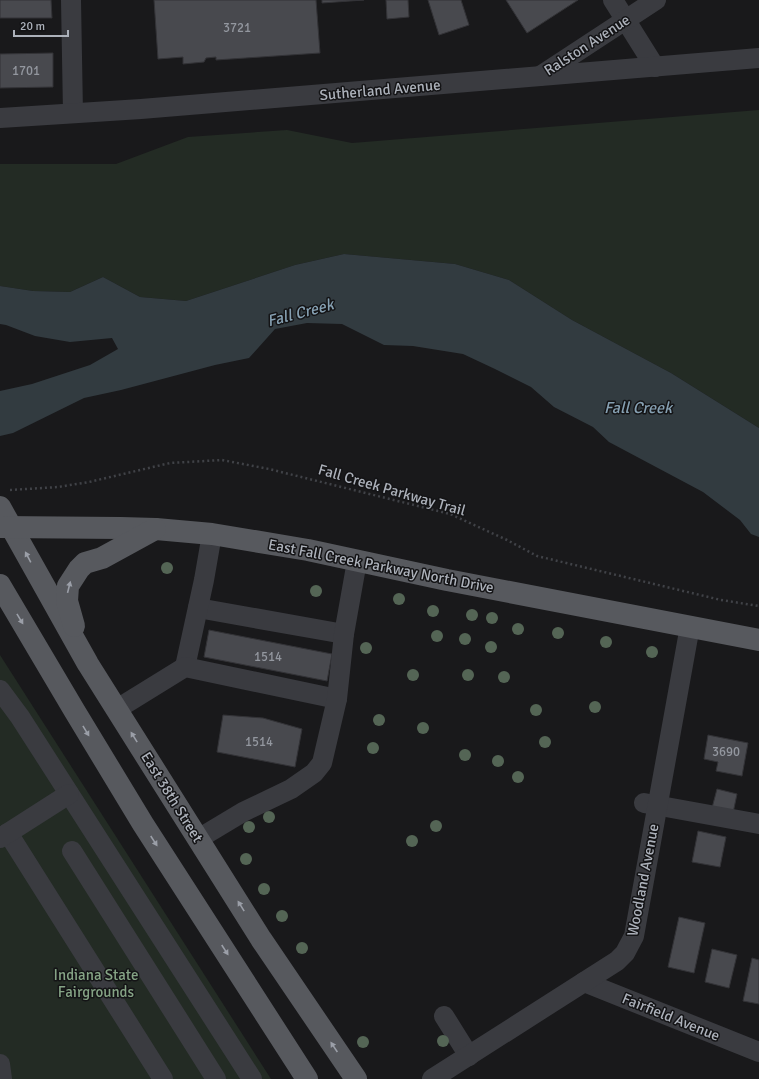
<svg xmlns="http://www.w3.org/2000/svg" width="759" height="1079" font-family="Signika,sans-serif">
<rect width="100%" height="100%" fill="#19191b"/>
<g fill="#232b24">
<path d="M759,110V428L671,373L572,320L509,280L455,264L344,254L295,265L186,301L140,297L103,277L70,292L33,291L0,286V164H116L188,137L287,130L352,143Z"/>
<path d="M0,655L271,1079H0Z"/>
</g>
<path fill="#323b40" d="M344,254L455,264L509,280L572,320L671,373L759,428V537L751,534L740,520L703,492L609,442L593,427L554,407L531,387L495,369L463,354L413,346L384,345L342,324L307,323L275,329L249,358L215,365L121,390L84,398L13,433L0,436V391L32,384L90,365L118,349L112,338L70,342L35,336L6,325L0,324V286L33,291L70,292L103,277L140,297L186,301L295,265Z"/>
<g fill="#48494e" stroke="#333337">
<path d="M0,0H51L52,18H0Z"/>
<path d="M154,0H316L320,53L216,60V57L206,58L204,62L183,64V57L158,59Z"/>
<path d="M322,0H364L322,3Z"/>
<path d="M386,0H408L409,17L387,19Z"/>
<path d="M428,0H461L469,25L439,35Z"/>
<path d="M506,0H578L527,33Z"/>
<path d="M53,53V87L0,88V54Z"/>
<path d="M209,630L332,654L327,681L204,657Z"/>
<path d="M223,715L263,718L302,729L295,767L217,752Z"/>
<path d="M708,735L748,743L742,776L716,771L718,762L704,759Z"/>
<path d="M717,789L737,794L733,813L712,808Z"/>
<path d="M698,831L726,837L720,867L692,862Z"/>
<path d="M679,917L705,923L694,973L668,967Z"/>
<path d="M712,949L737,955L729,988L705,982Z"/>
<path d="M752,958L759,960V1004L743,1001Z"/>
</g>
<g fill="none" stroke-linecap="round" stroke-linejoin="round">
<path stroke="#404247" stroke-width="2.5" stroke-dasharray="2 3" stroke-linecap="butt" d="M10,490L58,487L89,482L170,463L222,460L269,469L450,514L507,540L537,556L721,600L759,606"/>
<g stroke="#3a3b40" stroke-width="20">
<path d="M71,0L73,113"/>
<path d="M613,0L655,67"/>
<path d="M540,76L656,0"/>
<path d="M0,118L141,109L759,58"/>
<path d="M198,608L344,634"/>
<path d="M185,667L204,580L212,534"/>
<path d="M0,690L20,717L252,1079"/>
<path d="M117,709L185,667L337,699"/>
<path d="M644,803L759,824"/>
<path d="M8,833L163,1079"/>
<path d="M0,838L69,794"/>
<path d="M198,839L243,812L291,789L314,773L322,763L337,699L344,634L357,561"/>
<path d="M72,851L216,1079"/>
<path d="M584,982L759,1052"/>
<path d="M444,1016L469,1056"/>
<path d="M0,1064L2,1079"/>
<path d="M432,1079L617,961L625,953L634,936L690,626"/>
</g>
<g stroke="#57595e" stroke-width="22">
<path d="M0,507L88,664L261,939L356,1079"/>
<path d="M0,527L121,528L156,529L212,534L308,550L447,580L759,640"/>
<path d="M0,585L74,710L143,824L307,1079"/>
<path d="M74,626L67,601L68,586L79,569L85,563L102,558L155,529"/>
</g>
</g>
<g fill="#546555">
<circle cx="167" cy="568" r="6"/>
<circle cx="316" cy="591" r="6"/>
<circle cx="399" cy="599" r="6"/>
<circle cx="433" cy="611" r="6"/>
<circle cx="472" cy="615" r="6"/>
<circle cx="492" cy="618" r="6"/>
<circle cx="518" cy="629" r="6"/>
<circle cx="558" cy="633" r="6"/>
<circle cx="437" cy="636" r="6"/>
<circle cx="465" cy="639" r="6"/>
<circle cx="606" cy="642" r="6"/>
<circle cx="491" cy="647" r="6"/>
<circle cx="366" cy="648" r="6"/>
<circle cx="652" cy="652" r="6"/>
<circle cx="413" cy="675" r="6"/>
<circle cx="468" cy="675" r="6"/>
<circle cx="504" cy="677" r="6"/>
<circle cx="595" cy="707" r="6"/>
<circle cx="536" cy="710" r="6"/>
<circle cx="379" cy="720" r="6"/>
<circle cx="423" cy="728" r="6"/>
<circle cx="545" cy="742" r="6"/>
<circle cx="373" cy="748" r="6"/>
<circle cx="465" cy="755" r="6"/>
<circle cx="498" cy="761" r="6"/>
<circle cx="518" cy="777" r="6"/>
<circle cx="269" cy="817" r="6"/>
<circle cx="436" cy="826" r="6"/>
<circle cx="249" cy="827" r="6"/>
<circle cx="412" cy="841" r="6"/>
<circle cx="246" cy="859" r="6"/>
<circle cx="264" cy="889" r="6"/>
<circle cx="282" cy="916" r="6"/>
<circle cx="302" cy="948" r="6"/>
<circle cx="443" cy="1041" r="6"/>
<circle cx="363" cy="1042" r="6"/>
</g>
<defs><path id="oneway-solid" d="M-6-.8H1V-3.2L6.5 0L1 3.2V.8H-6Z"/></defs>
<g fill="#9b9fa8">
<use href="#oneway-solid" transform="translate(28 557) rotate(-118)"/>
<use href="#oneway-solid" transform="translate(69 587) rotate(-76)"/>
<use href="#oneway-solid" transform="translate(20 619) rotate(59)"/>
<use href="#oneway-solid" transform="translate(86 731) rotate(59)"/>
<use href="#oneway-solid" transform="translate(134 737) rotate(-122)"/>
<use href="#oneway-solid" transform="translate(154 841) rotate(57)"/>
<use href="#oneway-solid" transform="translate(241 906) rotate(-122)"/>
<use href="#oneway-solid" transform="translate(225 950) rotate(57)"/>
<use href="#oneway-solid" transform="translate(334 1047) rotate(-124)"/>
</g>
<g text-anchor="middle" stroke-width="3" stroke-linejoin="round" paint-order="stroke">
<g font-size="13" fill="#93979f">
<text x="237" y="32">3721</text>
<text x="26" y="75">1701</text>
<text x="268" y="661">1514</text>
<text x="259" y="746">1514</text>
<text x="726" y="756">3690</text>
</g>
<g font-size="15" fill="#acb1ba" stroke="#141416">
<text transform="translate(587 45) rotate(-33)" y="5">Ralston Avenue</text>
<text transform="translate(380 90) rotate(-5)" y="5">Sutherland Avenue</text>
<text transform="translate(392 490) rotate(16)" y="5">Fall Creek Parkway Trail</text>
<text transform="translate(381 566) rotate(11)" y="5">East Fall Creek Parkway North Drive</text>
<text transform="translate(172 797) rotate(58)" y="5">East 38th Street</text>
<text transform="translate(643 880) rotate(-79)" y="5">Woodland Avenue</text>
<text transform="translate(671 1017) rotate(22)" y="5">Fairfield Avenue</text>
</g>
<g font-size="15" fill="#85a385" stroke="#141416">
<text x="96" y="980">Indiana State<tspan x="96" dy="17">Fairgrounds</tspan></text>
</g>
<g font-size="16" font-style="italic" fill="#86a0b2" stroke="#141416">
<text transform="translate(300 312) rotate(-15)" y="6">Fall Creek</text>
<text x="638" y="413">Fall Creek</text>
</g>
</g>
<path d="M14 30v6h54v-6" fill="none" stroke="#acb1ba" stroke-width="2"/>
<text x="20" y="30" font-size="12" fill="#acb1ba" stroke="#141416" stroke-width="3" paint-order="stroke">20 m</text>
</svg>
